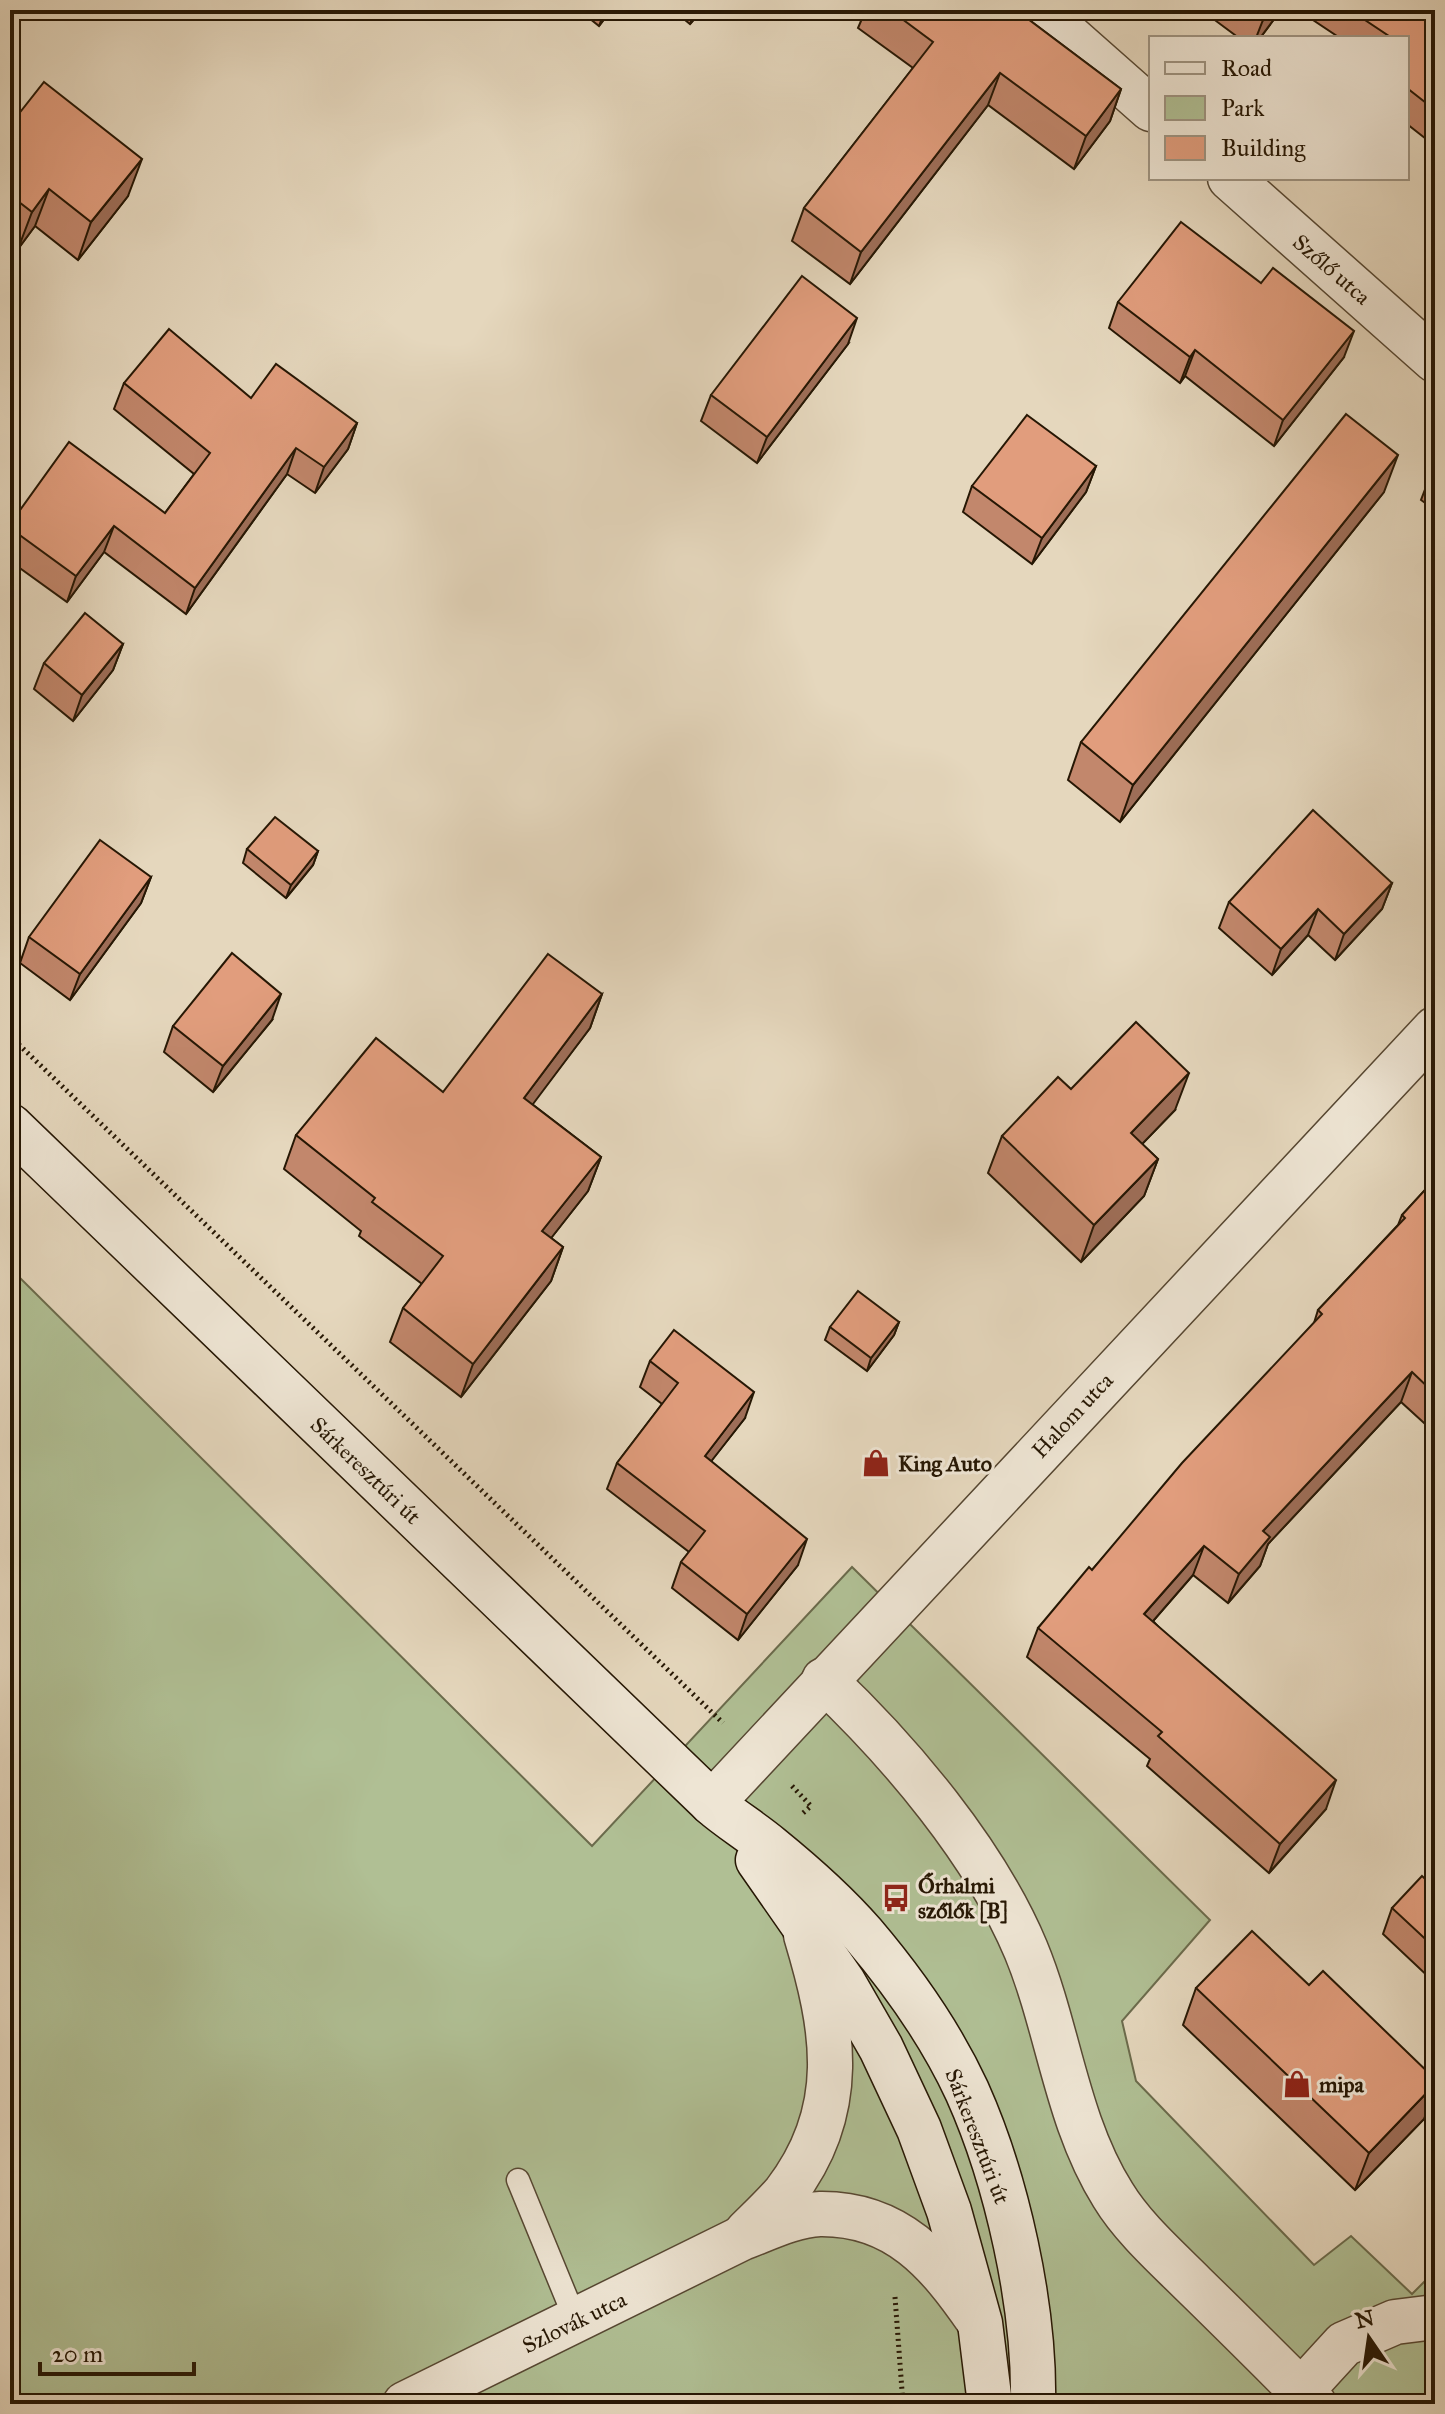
<svg xmlns="http://www.w3.org/2000/svg" width="1445" height="2414" font-family="'IM FELL Great Primer',serif">
<rect width="100%" height="100%" fill="#e5d7bd"/>
<filter id="stains"><feTurbulence type="fractalNoise" baseFrequency=".0025" numOctaves="4"/><feColorMatrix values="0 0 0 0 .2 0 0 0 0 .09 0 0 0 0 .02 0 0 0 .5 -.17"/></filter>
<radialGradient id="worn" r=".72"><stop offset=".6" stop-color="#630" stop-opacity="0"/><stop offset="1" stop-color="#630" stop-opacity=".3"/></radialGradient>
<path fill="#b0bf94" stroke="#6b6b4c" stroke-width="2" d="M10,1268L592,1846L852,1567L1210,1920L1122,2021L1136,2081L1314,2265L1351,2236L1412,2294L1435,2271V2404H10Z"/>
<g fill="none" stroke-linecap="round" stroke-linejoin="round">
<defs>
<path id="lane" d="M518,2180L576,2321"/>
<g id="street">
<path d="M1039,10L1151,109"/>
<path d="M1230,178L1435,360"/>
<path d="M824,1680C900,1752 985,1852 1026,1950C1059,2030 1066,2120 1113,2195C1133,2228 1166,2257 1194,2285C1234,2324 1274,2364 1314,2404"/>
<path d="M712,1803L1435,1029"/>
<path d="M746,2233C759,2220 773,2207 785,2193C849,2110 834,2028 806,1935"/>
<path d="M1301,2391L1344,2344L1395,2322L1435,2317"/>
<path d="M405,2404L742,2238C766,2229 794,2215 820,2214C897,2213 938,2262 978,2320"/>
</g>
<g id="secondary">
<path d="M10,1126L712,1803C730,1819 751,1831 770,1847C802,1873 836,1903 863,1934C903,1981 941,2035 967,2091C1007,2180 1035,2306 1033,2404"/>
<path d="M758,1860L843,1982L881,2048L919,2129L949,2211L980,2323L990,2404"/>
</g>
</defs>
<use href="#lane" stroke="#564732" stroke-width="25"/>
<use href="#street" stroke="#564732" stroke-width="47"/>
<use href="#secondary" stroke="#261704" stroke-width="47"/>
<g stroke="#261704" stroke-width="5" stroke-dasharray="2 4" stroke-linecap="butt">
<path d="M10,1036L723,1723"/>
<path d="M792,1786L811,1806L803,1813"/>
<path d="M895,2297L903,2404"/>
</g>
<use href="#lane" stroke="#eee5d4" stroke-width="22"/>
<use href="#street" stroke="#eee5d4" stroke-width="44"/>
<use href="#secondary" stroke="#eee5d4" stroke-width="44"/>
</g>
<g fill="#c2876c" stroke="#261704" stroke-width="2">
<path d="M579,10H611L599,26Z"/>
<path d="M673,10H702L690,24Z"/>
<path d="M846,10H1016L1121,89L1110,121L1074,169L988,105L850,284L792,241L804,208L913,68L858,28L861,21Z"/>
<path d="M1206,10H1281L1260,38H1239L1212,18L1213,15Z"/>
<path d="M1298,10H1435V146L1407,124V38H1340Z"/>
<path d="M10,125L128,196L78,260L35,226L18,249L10,243Z"/>
<path d="M1261,283L1344,357L1274,446L1185,376L1180,383L1109,328L1118,302Z"/>
<path d="M848,344L757,463L701,421L711,395Z"/>
<path d="M124,383L251,398L357,423L348,449L315,493L287,474L186,614L104,552L67,602L10,561V528L165,513L194,474L114,409Z"/>
<path d="M1096,466L1086,492L1032,564L963,512L972,486Z"/>
<path d="M1435,468V510L1421,500L1431,474Z"/>
<path d="M1384,492L1120,822L1068,780L1081,742Z"/>
<path d="M123,644L113,670L73,721L34,689L44,663Z"/>
<path d="M247,849L318,851L313,865L286,898L243,863Z"/>
<path d="M151,877L141,903L70,1000L20,963L29,937Z"/>
<path d="M1392,883L1382,909L1335,960L1308,935L1272,975L1219,928L1229,902Z"/>
<path d="M602,994L590,1028L532,1104L601,1157L588,1191L551,1238L563,1247L551,1281L461,1397L390,1342L403,1308L422,1284L359,1236L361,1231L284,1169L296,1135L443,1092Z"/>
<path d="M272,1020L213,1092L164,1052L173,1026Z"/>
<path d="M1071,1089L1175,1110L1142,1144L1158,1159L1144,1196L1081,1262L988,1173L1002,1136Z"/>
<path d="M1435,1179V1433L1401,1402L1268,1544L1260,1566L1228,1603L1193,1575L1153,1621L1326,1809L1269,1873L1147,1766L1150,1759L1027,1657L1038,1628L1092,1570L1314,1323L1318,1310L1398,1225L1402,1215Z"/>
<path d="M899,1322L894,1335L867,1371L825,1340L830,1327Z"/>
<path d="M650,1361L745,1418L711,1461L798,1565L738,1640L672,1588L681,1562L689,1552L607,1489L617,1463L662,1404L640,1387Z"/>
<path d="M1435,1888V1983L1383,1934L1392,1908Z"/>
<path d="M1309,1985L1435,2079V2089L1424,2119L1355,2190L1183,2025L1196,1988Z"/>
</g>
<g fill="#9e6e58" stroke="#261704" stroke-width="2">
<path d="M605,10H611L599,26Z"/>
<path d="M695,10H702L690,24Z"/>
<path d="M1270,10H1281L1260,38H1256L1263,20Z"/>
<path d="M1000,73L988,105L850,284L861,252Z"/>
<path d="M1121,89L1110,121L1074,169L1086,136Z"/>
<path d="M142,159L128,196L78,260L91,222Z"/>
<path d="M49,189L35,226L18,249L32,212Z"/>
<path d="M857,318L848,344L757,463L767,437Z"/>
<path d="M1354,331L1344,357L1274,446L1283,420Z"/>
<path d="M1195,350L1185,376L1180,383L1190,357Z"/>
<path d="M357,423L348,449L315,493L324,467Z"/>
<path d="M296,448L287,474L186,614L195,588Z"/>
<path d="M1398,455L1384,492L1120,822L1133,785Z"/>
<path d="M1096,466L1086,492L1032,564L1042,538Z"/>
<path d="M114,526L104,552L67,602L76,576Z"/>
<path d="M123,644L113,670L73,721L82,695Z"/>
<path d="M318,851L313,865L286,898L291,885Z"/>
<path d="M151,877L141,903L70,1000L80,974Z"/>
<path d="M1392,883L1382,909L1335,960L1344,934Z"/>
<path d="M1318,909L1308,935L1272,975L1281,949Z"/>
<path d="M281,994L272,1020L213,1092L223,1066Z"/>
<path d="M602,994L590,1028L512,1132L524,1098Z"/>
<path d="M1189,1073L1175,1110L1117,1170L1131,1133Z"/>
<path d="M601,1157L588,1191L530,1265L542,1231Z"/>
<path d="M1158,1159L1144,1196L1081,1262L1094,1225Z"/>
<path d="M563,1247L551,1281L461,1397L473,1364Z"/>
<path d="M899,1322L894,1335L867,1371L871,1358Z"/>
<path d="M1412,1372L1401,1402L1268,1544L1260,1566L1228,1603L1239,1574L1263,1531Z"/>
<path d="M754,1392L745,1418L695,1482L705,1456Z"/>
<path d="M807,1539L798,1565L738,1640L747,1614Z"/>
<path d="M1204,1546L1193,1575L1134,1643L1144,1614Z"/>
<path d="M1336,1780L1326,1809L1269,1873L1280,1844Z"/>
<path d="M1435,2084V2089L1424,2119L1355,2190L1369,2153Z"/>
</g>
<g fill="#e19d7d" stroke="#261704" stroke-width="2">
<path d="M890,10H1016L1121,89L1086,136L1000,73L861,252L804,208L933,42Z"/>
<path d="M1250,10H1270L1263,20Z"/>
<path d="M1350,10H1435V110L1407,88V51L1408,49L1407,48V38H1392Z"/>
<path d="M44,82L142,159L91,222L49,189L32,212L10,195V125Z"/>
<path d="M1181,222L1261,283L1273,268L1354,331L1283,420L1195,350L1190,357L1118,302Z"/>
<path d="M802,276L857,318L767,437L711,395Z"/>
<path d="M169,329L251,398L276,364L357,423L324,467L296,448L195,588L114,526L76,576L10,528V524L69,442L165,513L210,453L124,383Z"/>
<path d="M1346,414L1398,455L1133,785L1081,742Z"/>
<path d="M1027,415L1096,466L1042,538L972,486Z"/>
<path d="M85,613L123,644L82,695L44,663Z"/>
<path d="M1313,810L1392,883L1344,934L1318,909L1281,949L1229,902Z"/>
<path d="M275,817L318,851L291,885L247,849Z"/>
<path d="M100,840L151,877L80,974L29,937Z"/>
<path d="M232,953L281,994L223,1066L173,1026Z"/>
<path d="M548,954L602,994L524,1098L601,1157L542,1231L563,1247L473,1364L403,1308L443,1256L372,1202L375,1198L296,1135L376,1038L443,1092Z"/>
<path d="M1136,1022L1189,1073L1131,1133L1158,1159L1094,1225L1002,1136L1058,1077L1071,1089Z"/>
<path d="M1435,1179V1394L1412,1372L1263,1531L1270,1537L1239,1574L1204,1546L1144,1614L1336,1780L1280,1844L1158,1736L1162,1732L1038,1628L1089,1567L1092,1570L1182,1463L1322,1314L1318,1310L1405,1218L1402,1215Z"/>
<path d="M858,1291L899,1322L871,1358L830,1327Z"/>
<path d="M674,1330L754,1392L705,1456L807,1539L747,1614L681,1562L705,1531L617,1463L678,1383L650,1361Z"/>
<path d="M1422,1876L1435,1888V1948L1392,1908Z"/>
<path d="M1252,1931L1309,1985L1323,1971L1435,2079V2084L1369,2153L1196,1988Z"/>
</g>
<defs>
<symbol id="shop-bare" viewBox="-9 -9 18 18"><path d="M-5-2.5h2.3a2.7 3.5 0 0 1 5.4 0H5L5.5 6h-11ZM-1.5-2.5h3a1.5 2.3 0 0 0-3 0Z" fill="#8f2418" stroke="#eee5d4" stroke-width="2.5" paint-order="stroke"/></symbol>
<symbol id="bus-bare" viewBox="-9 -9 18 18"><path d="M-5-6H5V4H4V6H2V4H-2V6H-4V4H-5ZM-3.5-4V0h7V-4ZM-3.5 1.2v1.5H-2V1.2ZM2 1.2v1.5H3.5V1.2Z" fill="#8f2418" stroke="#eee5d4" stroke-width="2.5" paint-order="stroke"/></symbol>
</defs>
<g fill-rule="evenodd">
<use href="#shop-bare" x="856" y="1443" width="40" height="40"/>
<use href="#bus-bare" x="876" y="1878" width="40" height="40"/>
<use href="#shop-bare" x="1277" y="2064" width="40" height="40"/>
</g>
<g text-anchor="middle" stroke-width="6" stroke-linejoin="round" paint-order="stroke">
<g font-size="22" fill="#261704" stroke="#eee5d4">
<text transform="translate(1332 269) rotate(41)" y="8">Szőlő utca</text>
<text transform="translate(1072 1415) rotate(-47)" y="8">Halom utca</text>
<text transform="translate(366 1470) rotate(44)" y="8">Sárkeresztúri út</text>
<text transform="translate(978 2136) rotate(69)" y="8">Sárkeresztúri út</text>
<text transform="translate(574 2322) rotate(-26)" y="8">Szlovák utca</text>
</g>
<g font-size="22" font-weight="bold" fill="#261704" stroke="#eee5d4" text-anchor="start">
<text x="898" y="1471">King Auto</text>
<text x="918" y="1893">Őrhalmi<tspan x="918" dy="25">szőlők [B]</tspan></text>
<text x="1319" y="2092">mipa</text>
</g>
</g>
<rect width="1445" height="2414" fill="none" stroke="#e5d7bd" stroke-width="40"/>
<rect x="12" y="12" width="1421" height="2390" fill="none" stroke="#261704" stroke-width="4"/>
<rect x="20" y="20" width="1405" height="2374" fill="none" stroke="#261704" stroke-width="2"/>
<rect x="1149" y="36" width="260" height="144" fill="#eee5d4" stroke="#9e9381" stroke-width="2"/>
<rect x="1165" y="62" width="40" height="12" fill="#eee5d4" stroke="#9e9381" stroke-width="2"/>
<text x="1221" y="76" font-size="24" fill="#261704">Road</text>
<rect x="1165" y="96" width="40" height="24" fill="#b0bf94" stroke="#9e9381" stroke-width="2"/>
<text x="1221" y="116" font-size="24" fill="#261704">Park</text>
<rect x="1165" y="136" width="40" height="24" fill="#e19d7d" stroke="#9e9381" stroke-width="2"/>
<text x="1221" y="156" font-size="24" fill="#261704">Building</text>
<g transform="translate(1369 2338) rotate(347)" stroke="#eee5d4" stroke-width="6" paint-order="stroke">
<path d="M0-6L14 30L0 20L-14 30Z" fill="#261704"/>
<text y="-12" font-size="22" font-weight="bold" text-anchor="middle" fill="#261704">N</text>
</g>
<path d="M40 2362v12h154v-12" fill="none" stroke="#261704" stroke-width="4"/>
<text x="52" y="2362" font-size="24" fill="#261704" stroke="#eee5d4" stroke-width="6" paint-order="stroke">20 m</text>
<rect width="100%" height="100%" filter="url(#stains)"/>
<rect width="100%" height="100%" fill="url(#worn)"/>
</svg>
